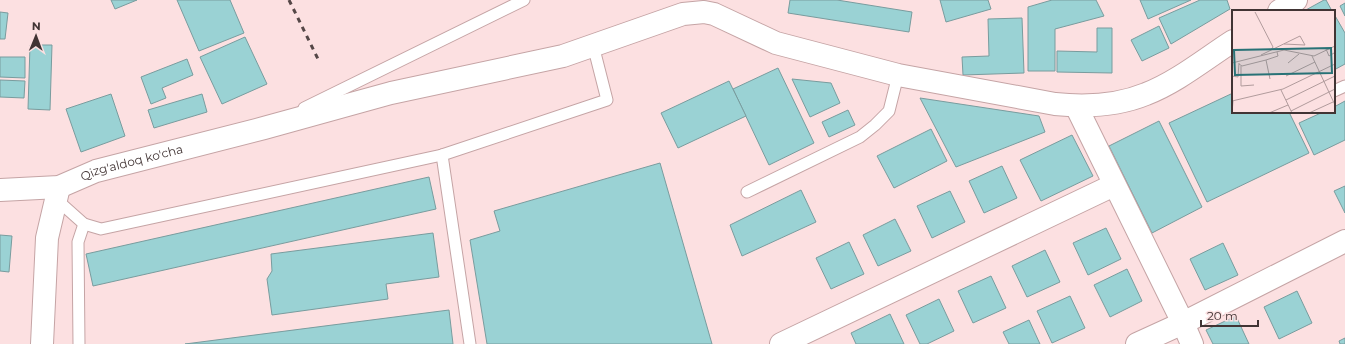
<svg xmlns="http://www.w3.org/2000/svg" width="1345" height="344" font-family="Montserrat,sans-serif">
<rect width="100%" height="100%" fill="#fce0e1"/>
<g fill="#9ad2d4" stroke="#799c9e">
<path d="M111,0H137L115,9Z"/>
<path d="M177,0H230L244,33L199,51Z"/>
<path d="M790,0H837L912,12L909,32L788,13Z"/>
<path d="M940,0H988L991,9L946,22Z"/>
<path d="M1052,0H1096L1104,16L1055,29V71H1028V7Z"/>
<path d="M1140,0H1191L1148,19Z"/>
<path d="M1200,0H1227L1230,9L1171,44L1159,18Z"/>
<path d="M1324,0H1326L1332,11H1304Z"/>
<path d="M1345,3V16L1340,6Z"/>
<path d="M0,12L8,13L5,39H0Z"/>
<path d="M1334,14L1345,33V64L1334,70Z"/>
<path d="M1022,18L1024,73L963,75L962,57L989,56L988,19Z"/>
<path d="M1159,26L1169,48L1142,61L1131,40Z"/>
<path d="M1097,28H1112V73L1057,72V51L1097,52Z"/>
<path d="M245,37L267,84L222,104L200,57Z"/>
<path d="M30,45H52L50,110L28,109Z"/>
<path d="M0,57H25V78L0,77Z"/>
<path d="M187,59L193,75L162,88L166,98L151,104L141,77Z"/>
<path d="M778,68L814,143L769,165L733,89Z"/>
<path d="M792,79L831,83L840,103L810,117Z"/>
<path d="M0,80L25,81L24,98L0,97Z"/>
<path d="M729,81L746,116L678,148L661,113Z"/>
<path d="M1233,93V112H1289L1309,153L1207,202L1169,123Z"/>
<path d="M111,94L125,136L81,152L66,109Z"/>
<path d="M202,94L207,112L154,128L148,110Z"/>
<path d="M920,98L1039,116L1045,132L956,167Z"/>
<path d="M1345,101V140L1314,155L1299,123L1323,112H1334V107Z"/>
<path d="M848,110L855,125L829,137L822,122Z"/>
<path d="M1159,121L1202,207L1152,233L1109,146Z"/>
<path d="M931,129L947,161L894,188L877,156Z"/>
<path d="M1072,135L1093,176L1041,201L1020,160Z"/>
<path d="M660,163L712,344H487L470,240L500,231L494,211Z"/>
<path d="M1002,166L1017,198L984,213L969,181Z"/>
<path d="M429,177L436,209L93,286L86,254Z"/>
<path d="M1345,186V213L1334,191Z"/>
<path d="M801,190L816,222L742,256L730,225Z"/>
<path d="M950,191L965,222L932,238L917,206Z"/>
<path d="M895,219L911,251L878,266L863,235Z"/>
<path d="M1106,228L1121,259L1088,275L1073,243Z"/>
<path d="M433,233L439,277L386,284L388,299L272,315L267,279L272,271L271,254Z"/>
<path d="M0,235L12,236L9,272L0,271Z"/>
<path d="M849,242L864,274L831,289L816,258Z"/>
<path d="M1223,243L1238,275L1205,290L1190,259Z"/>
<path d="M1045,250L1060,282L1027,297L1012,266Z"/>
<path d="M1127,269L1142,301L1110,317L1094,285Z"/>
<path d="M991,276L1006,308L973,323L958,291Z"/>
<path d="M1297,291L1312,323L1279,339L1264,307Z"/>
<path d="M1070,296L1085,328L1052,343L1037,311Z"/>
<path d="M939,299L954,331L927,344H920L906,315Z"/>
<path d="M449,310L453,344H185Z"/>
<path d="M890,314L904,344H856L851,333Z"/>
<path d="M1236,316L1249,344H1213L1206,330Z"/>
<path d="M1029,320L1040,344H1009L1003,332Z"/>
<path d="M1345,338V344H1340L1339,341Z"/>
</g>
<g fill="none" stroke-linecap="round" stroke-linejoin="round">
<defs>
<g id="lane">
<path d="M1334,91L1345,86"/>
<path d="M304,108L524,0"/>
<path d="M442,155L470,344"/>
<path d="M747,192L860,137L875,125L889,111L898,75"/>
<path d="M56,199L84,224L101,229L442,155L607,100L593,45"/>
<path d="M79,344L78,242L84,224"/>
</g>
<g id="street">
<path d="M1076,106L1183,323L1192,344"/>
<path d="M42,344L47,238L59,187"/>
<path d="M781,344L1114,185"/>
<path d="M1137,344L1183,323L1345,241"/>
</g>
<g id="secondary">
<path d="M1279,11L1296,0"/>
<path id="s1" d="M0,190L59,187L96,171L264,128L391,93L563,56L683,14L704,12L714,14L776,43L898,75L1055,104C1085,107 1117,106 1146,94C1177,82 1205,59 1233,41"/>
</g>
</defs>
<use href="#lane" stroke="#c5a4a5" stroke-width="13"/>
<use href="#street" stroke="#c5a4a5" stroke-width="24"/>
<use href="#secondary" stroke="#c5a4a5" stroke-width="24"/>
<use href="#lane" stroke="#fff" stroke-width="11"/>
<use href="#street" stroke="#fff" stroke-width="22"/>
<use href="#secondary" stroke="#fff" stroke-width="22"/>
<path stroke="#554747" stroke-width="3" stroke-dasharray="5 5" stroke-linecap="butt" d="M289,0L318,59"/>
</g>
<g text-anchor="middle" stroke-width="4" stroke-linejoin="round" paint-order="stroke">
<g font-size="12" fill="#413434" stroke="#fce0e1">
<text dy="4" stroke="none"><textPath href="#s1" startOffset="136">Qizg'aldoq ko'cha</textPath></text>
</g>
</g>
<g transform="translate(1232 10)">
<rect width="103" height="103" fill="#fce0e1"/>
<path fill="none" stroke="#b19b9c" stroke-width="1" d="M23,2L41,37L39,40M94,39L97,46L102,43M29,45L68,26L73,35L52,34M80,46L103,95M34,50L38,69M0,53L52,40L82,46L103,36M56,53L67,44M7,54L10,56L34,50L46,46L45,42M9,56V76L22,75M0,66L6,67L7,53M54,66L83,52M49,80L60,103M54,90L103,66M0,91L51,79L103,54M59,101L103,79M0,103L1,91M37,103L56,95M77,103L101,92"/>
<path fill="#287276" fill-opacity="0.15" stroke="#287276" stroke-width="2" d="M99,38L100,63L3,65L2,40Z"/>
<rect width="103" height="103" fill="none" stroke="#413434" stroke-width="2"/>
</g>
<g transform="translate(36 36) rotate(1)" stroke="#fce0e1" stroke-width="3" paint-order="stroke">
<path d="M0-3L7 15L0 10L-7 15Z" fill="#413434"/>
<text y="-6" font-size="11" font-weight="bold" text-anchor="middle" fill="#413434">N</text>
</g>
<path d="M1201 320v6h57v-6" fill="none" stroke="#413434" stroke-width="2"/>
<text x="1207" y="320" font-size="12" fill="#413434" stroke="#fce0e1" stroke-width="3" paint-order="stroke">20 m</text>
</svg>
